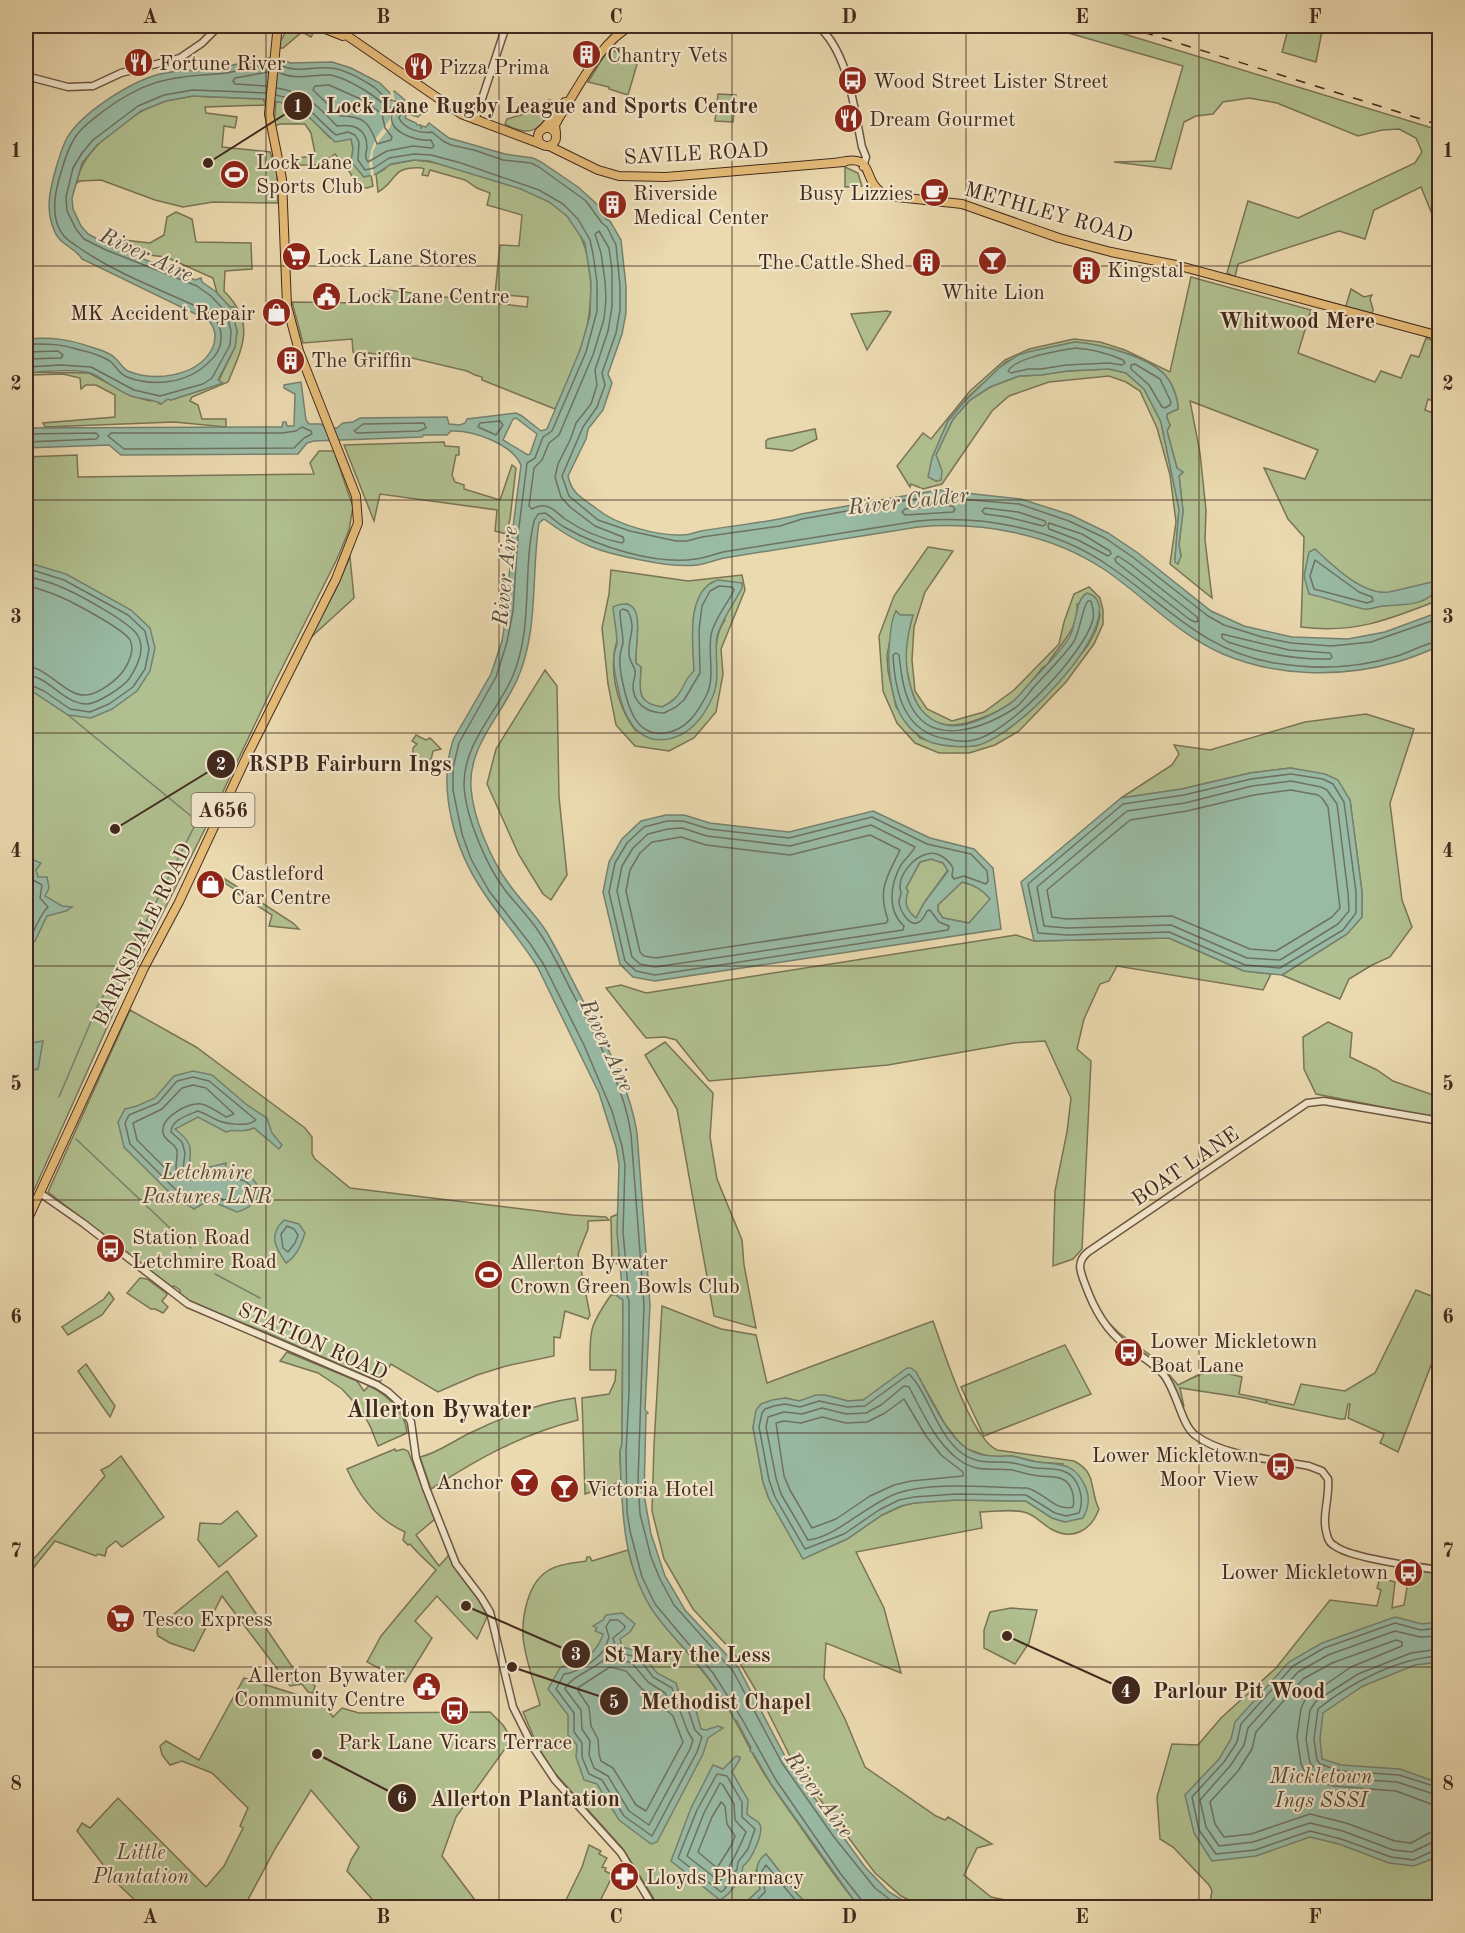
<svg xmlns="http://www.w3.org/2000/svg" width="1465" height="1933" font-family="'Old Standard TT',serif">
<rect width="100%" height="100%" fill="#ebd9af"/>
<filter id="stains"><feTurbulence type="fractalNoise" baseFrequency=".00333" numOctaves="4"/><feColorMatrix values="0 0 0 0 .2 0 0 0 0 .09 0 0 0 0 .02 0 0 0 .5 -.17"/></filter>
<radialGradient id="worn" r=".72"><stop offset=".6" stop-color="#630" stop-opacity="0"/><stop offset="1" stop-color="#630" stop-opacity=".3"/></radialGradient>
<g fill="#b1c090" stroke="#7a7456" stroke-width="1.5" fill-rule="evenodd">
<path d="M289,26H312L314,32L311,37L302,32L283,48H279L280,42Z"/>
<path d="M1044,26H1098L1439,130V183L1433,185L1437,205L1439,207V231L1421,187L1374,210L1365,239L1339,231L1238,264L1235,277L1227,273L1248,201L1298,218L1415,163L1422,152L1416,138L1399,129L1382,130L1358,136L1277,103L1249,98L1223,102L1213,114L1196,116L1184,122L1171,169L1114,162L1155,161L1183,66Z"/>
<path d="M1289,26H1323L1316,62L1282,52Z"/>
<path d="M609,48L637,64L628,95L609,89V87L588,82Z"/>
<path d="M718,94L736,95L733,122L715,121Z"/>
<path d="M193,96L263,99L266,105L205,107L206,113L237,117L235,128L224,126L222,147L270,152L277,173L278,203L213,202L183,207L155,200L101,180L80,181L77,183C80,149 134,110 166,101C174,99 184,98 193,96Z"/>
<path d="M549,100L554,101L555,107C540,129 531,139 505,124L507,119L541,109Z"/>
<path d="M276,101C304,107 311,119 330,138L351,139L353,148L352,162L364,177L371,175L373,186L367,188L353,186L351,174L335,154L320,165H290L284,160L312,156L315,153L311,133L305,124H280L274,126Z"/>
<path d="M414,160C442,162 467,172 494,180C513,186 532,191 549,201C573,216 585,238 589,265C597,322 578,358 555,409L482,380V377L475,375L467,371L412,358L406,359L369,353L357,355L353,352L352,339L303,343L292,302L360,303L361,298L378,299L380,289L527,307L528,297L495,294L500,245L519,246L522,215L487,205L490,193L477,188L465,180L430,170L428,176L422,175L424,169L422,168C390,166 398,181 378,192L376,174L385,169L388,165Z"/>
<path d="M845,167L858,173L862,186L845,187Z"/>
<path d="M176,212L192,219L196,242L251,243L252,269L225,271L224,291C256,323 243,346 228,382L192,397L190,401L198,405L202,419H226V427L174,422L45,427L43,423L115,417V395L96,385H86L81,389L80,378L63,374L31,375L30,372L89,373L132,396L150,401L156,400L160,404L168,399L171,400L205,389L218,382L235,347L237,331L233,317L234,307H230L217,293L213,278L166,257L131,253L123,240L150,243L164,235L167,217Z"/>
<path d="M1191,277L1311,310L1298,353L1375,382L1381,371L1401,378L1411,355L1419,357L1426,338L1439,343V376L1436,382L1439,384V404L1428,399L1425,410L1439,415V600C1390,619 1356,634 1301,627L1304,537L1288,519L1264,468L1305,479L1318,450L1190,401L1200,453L1206,510L1205,540L1212,598L1170,564L1176,522L1170,475L1157,428L1140,391L1126,382L1109,376L1049,382L1009,396L992,411L942,484L923,489L911,484L910,487L897,466L923,433L931,439L970,391L1005,360L1029,349L1074,339L1100,342L1125,350L1170,372ZM1075,342C1100,344 1147,356 1164,374C1172,382 1178,398 1178,409L1167,414V418L1170,425L1167,431L1177,468L1183,472L1179,476L1183,511L1179,545L1181,556L1175,559L1179,509L1161,422L1144,389L1126,373L1109,369L1067,371L1041,375L1019,376L990,387L970,400L953,419L936,455L940,466L936,481L934,479L932,458L948,421L966,399L1006,362L1028,352Z"/>
<path d="M1351,289L1364,297L1372,295L1370,299L1373,309L1372,315L1345,309Z"/>
<path d="M887,311L891,312L867,350L851,314Z"/>
<path d="M815,429L817,439L792,451L766,448V441L768,439Z"/>
<path d="M444,442L445,446L459,447V455H456L452,475L455,482L464,485V489L500,500L512,465L516,468L510,519L506,534L495,531L497,510L380,494L374,521L344,445Z"/>
<path d="M319,451H334L353,507L349,530L337,559L275,682L209,821L122,994L26,1208V457L77,455L78,477L314,474L310,463Z"/>
<path d="M928,547L953,551L925,592L914,627L912,660L915,691L927,709L952,721L984,712L1014,690L1059,644L1064,622L1074,594L1089,587L1100,598L1103,610V624L1094,644L1066,682L1019,731L995,745L969,753H939L915,743L897,723L883,691L879,636L894,596ZM1097,600L1100,616L1096,630L1088,645L1068,671L1027,714L1006,731L976,746L943,745L920,738L896,707L888,671L887,655L896,611L900,615L912,616C910,627 905,640 905,652C905,661 907,671 909,680C917,720 941,734 979,719C990,715 1003,709 1012,702C1024,693 1034,678 1043,667L1047,665C1059,644 1079,631 1077,604Z"/>
<path d="M350,557L354,598L308,640L336,589Z"/>
<path d="M611,570L688,581L742,575L745,590L721,649L723,674L716,712L694,738L669,751L635,746L616,725L608,684L602,628L609,594ZM712,582L725,620C710,640 719,671 713,695L636,731C620,711 611,680 614,654C617,637 623,620 627,604C645,615 634,645 636,663L641,667C640,689 635,703 662,707C674,702 693,683 694,669C695,664 693,657 693,651C692,626 691,598 712,582Z"/>
<path d="M545,670L557,686L559,797L567,875L551,900L543,894L519,855L487,784L496,749Z"/>
<path d="M1366,714L1414,729L1390,803L1402,900L1412,927L1390,957L1372,965L1349,979L1340,999L1282,975L1347,934L1362,917V892L1350,800L1291,768L1250,773L1182,789L1121,798L1172,765L1179,754L1174,745L1210,750L1305,722Z"/>
<path d="M416,735L426,740L430,738L441,749L433,751L431,760L413,761V748L417,744L412,741Z"/>
<path d="M931,859L943,863L948,870L924,903L916,918C906,911 904,903 908,891L906,888L920,862Z"/>
<path d="M225,879L293,923L299,929L269,926L272,915L237,893V891L225,883Z"/>
<path d="M962,882C974,885 982,889 991,899L969,923L943,918L938,911V905Z"/>
<path d="M1016,935L1034,941L1169,938L1244,971L1271,974L1263,990L1117,966L1109,981L1100,984L1084,1019L1077,1049L1091,1061L1082,1249L1073,1259L1053,1266L1055,1191L1067,1132L1071,1098L1045,1041L1014,1043L888,1065L709,1081L676,1040L665,1037L646,1038L606,988L621,985L646,993Z"/>
<path d="M130,1010L196,1047L305,1128L312,1137V1154L315,1159L350,1188L572,1215L606,1217L609,1220L588,1221V1229L578,1254L590,1315L588,1319L565,1311L560,1338L554,1337V1356L506,1366L477,1375L438,1392L391,1364L380,1382L265,1332L192,1303L180,1294V1290L174,1286L170,1287L48,1192Z"/>
<path d="M1328,1022L1352,1033L1350,1057L1377,1070L1393,1081L1439,1097V1118L1316,1094L1304,1069L1303,1037Z"/>
<path d="M665,1042L713,1093L710,1137L717,1179L742,1240L744,1265L756,1328L714,1316L677,1109L645,1055Z"/>
<path d="M618,1214L619,1264L612,1263L611,1220V1217Z"/>
<path d="M140,1278L147,1279L166,1293L167,1295L162,1301L168,1307L163,1313L155,1309H151L127,1293Z"/>
<path d="M1416,1290L1439,1299V1344L1398,1452L1380,1443L1384,1434L1348,1418L1350,1404H1348L1345,1419H1340L1269,1404L1266,1401V1403L1245,1398L1180,1388L1184,1407L1174,1387L1113,1331L1104,1318L1119,1333L1156,1359L1178,1385C1210,1369 1207,1369 1242,1377L1239,1394L1294,1405L1301,1384L1345,1391L1375,1373Z"/>
<path d="M109,1292L114,1299L102,1315L68,1335L62,1327L104,1299Z"/>
<path d="M611,1295H616L623,1300L622,1444L620,1451L621,1482L585,1494L582,1398L609,1394L615,1381L616,1370H590C590,1331 588,1328 611,1295Z"/>
<path d="M662,1306L721,1329L756,1335L767,1383L933,1321C944,1351 970,1437 997,1450L1074,1461C1098,1473 1089,1490 1099,1509C1091,1531 1072,1541 1051,1529C1042,1524 1036,1516 1027,1513C1013,1508 994,1512 980,1512L982,1528L856,1552L884,1608L901,1673L826,1643L824,1678L845,1719L865,1767L936,1816L945,1820L948,1817L992,1844L977,1848L964,1875L991,1897L1041,1907H923L901,1896L875,1873L795,1766L764,1704L734,1653L693,1609L664,1559L652,1511L654,1445ZM916,1372L945,1424L958,1441L967,1449L990,1457L1013,1456L1037,1462L1063,1464L1065,1522L1052,1518L1026,1501L956,1500L914,1503L902,1506L882,1515L847,1539L803,1558L769,1499L763,1482L753,1427L785,1398L799,1401L824,1395L848,1401L863,1400Z"/>
<path d="M1065,1345L1091,1394L984,1436L961,1387Z"/>
<path d="M287,1352L357,1381L364,1391L369,1386C387,1394 406,1413 407,1433L378,1446L371,1428L362,1411L342,1389L318,1373L280,1361Z"/>
<path d="M86,1364L115,1406L110,1417L78,1371Z"/>
<path d="M575,1398L578,1420C522,1434 479,1458 431,1489L420,1457C438,1453 453,1441 470,1433C503,1417 538,1403 575,1398Z"/>
<path d="M395,1449L396,1451L403,1449L408,1451L435,1519L416,1535L439,1566L449,1555C457,1579 479,1593 487,1617L477,1639L437,1596L415,1621L432,1638L405,1682L367,1662L381,1636L436,1570C426,1560 419,1555 410,1544L408,1545L403,1540L405,1532C376,1519 359,1496 347,1469Z"/>
<path d="M121,1456L164,1517L122,1547L116,1541L107,1548L105,1556L98,1554L96,1556L55,1541L26,1577V1568L105,1476L101,1470L109,1466Z"/>
<path d="M237,1511L257,1536L219,1567L198,1540L200,1523L221,1524Z"/>
<path d="M628,1550C644,1617 685,1642 720,1695C736,1719 747,1745 762,1770C777,1795 795,1818 811,1842C827,1864 842,1887 860,1907H811L798,1895L766,1854L756,1871L760,1889L745,1903L737,1902L736,1907H659L623,1849L554,1772L538,1747L523,1712L540,1705C535,1685 524,1656 523,1636C522,1616 528,1584 546,1572C557,1564 573,1563 586,1561L587,1557H590L592,1561Z"/>
<path d="M1410,1569L1439,1574V1907H1209L1212,1891L1209,1885L1173,1847L1160,1839L1157,1797L1172,1744L1198,1745L1221,1718L1276,1668L1330,1600L1377,1606L1381,1590L1377,1588L1380,1578L1395,1582L1392,1608L1404,1605Z"/>
<path d="M227,1571L291,1665L315,1686L313,1693L308,1692L302,1684L290,1686L222,1596L194,1651L170,1643L158,1636L157,1632L158,1627Z"/>
<path d="M1011,1608L1037,1610L1029,1643L1015,1664L984,1648V1630L990,1612Z"/>
<path d="M244,1678L298,1695L304,1702L306,1701L326,1707L333,1717L342,1708L359,1713L490,1712L503,1725L512,1739L456,1817L442,1856L475,1900L470,1907H379L347,1871L351,1860L359,1847L311,1790L275,1849L244,1907H142L118,1884L77,1831L82,1823L90,1828L118,1798L206,1887L224,1866L243,1828L240,1826L248,1808L212,1773L182,1761L170,1765L162,1755L160,1746L166,1741L199,1760Z"/>
<path d="M589,1845L601,1851L599,1854L607,1858L602,1867L606,1868L605,1871L613,1875L597,1907H577L565,1902L582,1867Z"/>
</g>
<g fill="#99bba6" stroke="#76816f" stroke-width="1.5" fill-rule="evenodd">
<path d="M268,58L282,59L290,63L332,62L351,68L380,83L391,94L394,91L398,94L421,114L418,117L407,114L405,118L416,123L417,125H421V128L423,126L426,127L429,123L449,138L505,154L533,158L541,162L578,187L600,207L606,219L610,221L621,240L626,286V313L622,334L608,374L612,383L603,410L588,429L586,439L568,476C572,495 583,498 597,509C616,525 658,536 683,535C690,535 695,532 701,531C735,525 768,523 801,514L938,490L1021,499L1071,515L1108,533L1138,553L1211,611L1244,626L1292,637L1348,639L1385,632L1439,612V646C1426,652 1411,658 1397,662C1341,678 1277,677 1223,654C1178,635 1145,597 1105,570C1052,534 981,521 918,527L724,558C715,560 706,564 697,565C678,567 660,564 641,560C599,552 579,545 544,519L539,523C531,575 539,631 517,680C501,716 468,746 471,788C473,818 491,860 509,884C520,900 535,914 546,931C559,953 570,976 582,999C604,1041 630,1086 637,1133L650,1305L645,1410L648,1413L646,1414L644,1495L651,1534L665,1576L685,1610L738,1667L787,1760L865,1867L889,1892L914,1907H860L853,1899L771,1784L753,1753L750,1751L751,1748L737,1721L734,1719L732,1714C721,1695 709,1677 695,1661C680,1643 663,1627 651,1608C621,1559 622,1505 620,1451L622,1444L623,1300L616,1295L620,1293L622,1287L617,1232L619,1165L616,1147L599,1093L538,968C522,941 501,919 484,893C455,851 437,790 453,740L491,674L502,641L507,610L512,535L521,465C512,444 473,430 451,431L447,435H424L422,437L314,441L307,443L298,454L121,455L109,445L26,448V428L269,427H282L283,422H286L287,426H294L295,394L284,388V385L301,382L306,420L309,424H321L327,428H337L343,423L353,422L360,418L447,417L449,424L460,425L465,423L467,419L516,413L522,416L541,431L547,429L580,350L590,316L591,282L585,243L567,216L549,202L521,189L429,161L414,160L391,164L376,174L364,177L351,162L353,148L351,139L335,142L307,115L294,105L263,99L193,96L166,101L141,111L97,145L82,163L72,198L73,209L81,226L88,234L109,245L195,280L201,278L202,282L215,291L230,307H234L233,316L237,331L235,347L218,380L223,383L171,400L168,399L161,404C153,398 141,400 131,396C118,391 107,382 95,375C82,368 41,371 26,373V339C52,337 69,339 94,348C101,350 110,353 115,358C120,362 122,368 128,371C154,382 197,377 212,349C217,339 216,328 208,320L82,259C75,247 59,245 54,230C45,209 50,189 56,168C59,158 62,147 67,138C82,112 132,81 160,74C179,69 201,71 219,68C236,65 251,60 268,58ZM516,418L537,434L530,454L528,455L503,440L513,419Z"/>
<path d="M1075,342C1100,344 1146,356 1164,374C1172,382 1178,398 1178,409L1167,414V418L1170,425L1167,431L1177,468L1183,472L1179,476L1183,511L1179,545L1181,556L1178,564L1175,562V559L1179,509L1161,422L1144,389L1126,373L1109,369L1067,371L1041,375L1019,376L990,387L970,400L953,419L936,455L942,471L941,480L936,481L928,477L932,458L948,421L966,400L999,368L1018,355L1028,352Z"/>
<path d="M1315,549C1333,566 1364,596 1389,592C1406,589 1423,583 1439,581V588C1424,607 1404,604 1383,606C1376,607 1370,610 1364,609C1345,605 1328,598 1309,594L1304,576L1309,552Z"/>
<path d="M26,562L66,574L131,610L150,628L155,648L150,671L137,691L112,709L91,718L68,715L26,687Z"/>
<path d="M718,580L742,583V588C735,602 720,622 717,637C714,656 721,677 713,696C705,715 691,734 669,739C637,745 623,716 618,688C616,678 613,668 614,657C614,652 616,648 617,643C617,632 614,619 613,607C650,591 634,646 636,663L641,667C640,689 635,703 662,707C685,697 680,683 694,671C693,644 685,590 718,580Z"/>
<path d="M1087,593C1094,595 1097,598 1099,605C1107,644 1011,741 974,746C961,748 946,746 933,743C915,737 900,720 895,701C889,679 887,660 890,638C891,628 891,620 896,611L900,615H913C906,641 903,662 911,688C915,704 925,719 942,724C963,731 994,714 1011,703C1018,698 1024,689 1030,683C1043,668 1058,655 1069,638C1078,622 1074,601 1087,593Z"/>
<path d="M1291,768L1325,774L1338,780L1350,800L1362,892V917L1347,934L1282,975L1244,971L1169,938L1034,941L1021,882L1121,798L1182,789L1250,773Z"/>
<path d="M873,811L930,838L974,849L993,868L1001,929L655,981L633,977L620,964L603,892L609,862L622,839L641,821L666,815H684L710,823L789,832ZM931,859L943,863L948,871L924,903L916,918C906,910 904,903 908,891L906,888L920,862ZM962,882C974,885 982,889 990,899L969,923L943,918L938,911V905Z"/>
<path d="M26,857L41,863L36,870L38,877H47L49,888L45,896L62,906L72,907L66,911L47,916L35,941L26,950Z"/>
<path d="M43,1041L38,1069L26,1071V1044Z"/>
<path d="M193,1071L212,1075L247,1105L267,1118L272,1133L282,1145L279,1149L254,1128C242,1134 237,1128 226,1132L198,1117L175,1129C192,1142 192,1147 189,1167L198,1170L226,1163L224,1174C243,1171 251,1172 260,1190C255,1204 250,1208 237,1212L209,1200L194,1209L170,1193L124,1147L118,1122L125,1109L137,1106L155,1098L174,1076Z"/>
<path d="M284,1220L299,1224L305,1233C301,1245 297,1256 286,1263C275,1247 268,1235 284,1220Z"/>
<path d="M907,1368H911L916,1372C929,1395 945,1433 966,1448C981,1458 995,1456 1011,1456C1019,1457 1028,1461 1037,1462C1061,1465 1075,1462 1086,1488C1090,1498 1088,1509 1083,1518L1065,1522L1052,1518L1026,1501L956,1500L914,1503L901,1506L882,1515L847,1539L803,1559L769,1499L763,1482L753,1427L756,1410L761,1404L772,1400L785,1398L799,1401L816,1395H825L848,1401L863,1400Z"/>
<path d="M622,1613L635,1624L630,1632L620,1639L622,1647L647,1653L645,1658L657,1673L676,1683L679,1693L694,1703L701,1729L706,1730L718,1726L723,1728L708,1738L703,1754L657,1842L651,1844L619,1820L597,1784L584,1780L576,1757L577,1745L568,1735V1715L548,1689L560,1668L564,1666L569,1667C585,1657 597,1654 603,1634L595,1631L597,1628L593,1626L603,1620L606,1615Z"/>
<path d="M1395,1617L1422,1624L1439,1622V1662L1415,1665L1363,1686L1323,1713L1320,1739L1322,1759L1341,1765L1400,1769L1439,1783V1851L1435,1858L1414,1866L1389,1863L1339,1844L1310,1837L1256,1856L1212,1861L1194,1833L1185,1795L1219,1759L1231,1739L1235,1722L1289,1662L1322,1643Z"/>
<path d="M736,1756L740,1757V1759L732,1772L748,1800L747,1814C751,1818 756,1820 759,1823C766,1831 750,1862 743,1866C742,1878 731,1894 720,1900L671,1861L691,1808L713,1765L723,1769Z"/>
<path d="M766,1854L798,1895L811,1907H736V1902L745,1903L760,1889C757,1875 753,1863 766,1854Z"/>
</g>
<path fill="#ebd9af" d="M393,90L395,101V114L390,127L379,141L373,151L372,163L374,175L371,176L369,162L371,151L376,138L391,118L393,104L390,92Z"/>
<g fill="none" stroke-linecap="round" stroke-linejoin="round">
<g stroke="#6e7262" stroke-width="1.5">
<path d="M279,65C300,74 311,66 331,68C345,69 363,80 374,87C378,90 381,94 385,97C393,103 397,98 403,109L399,118C404,129 421,134 432,132L443,141L451,145L474,150L503,160L531,163L539,167L586,201L602,223L607,227L616,245L620,286V310L616,333L602,373L605,385L597,407L583,427L562,476L569,496L598,520L630,531L676,541H687L702,537L780,526L802,519L914,499L938,497L1019,504L1069,521L1105,538L1134,558L1208,616L1224,625L1262,637L1291,643L1331,646L1371,642L1440,618"/>
<path d="M329,85L365,101L382,114L385,128L392,137L391,140L377,144C369,122 364,116 340,116L313,90L315,86Z"/>
<path d="M267,86L235,84L233,81L235,78L268,72"/>
<path d="M277,88C309,94 315,104 337,126C354,124 367,128 367,148C366,154 364,156 368,162L387,151L413,146L432,148L434,146L431,140C419,141 396,135 392,122C391,117 393,112 392,108C382,105 378,98 369,93C358,86 343,77 330,75C313,74 295,81 278,72"/>
<path d="M276,95C309,102 312,115 336,135L348,132L355,135L359,142L358,160L365,170L374,168L389,158L414,154L431,155L461,163L539,190L563,204L578,219L590,240L593,254L597,282V311L586,352L552,431L543,437L535,458L527,463L518,535L513,611L507,642L496,677L459,743L453,768V790L462,834L471,859L489,891L531,945L544,965L584,1045L612,1111L622,1146L625,1165L623,1232L628,1287L626,1294L629,1300V1393L626,1452L627,1512L630,1531L642,1577L655,1604L713,1673L742,1719L776,1780L840,1873L863,1902L864,1908"/>
<path d="M599,231L609,248L612,270V307L608,331L595,370L597,385L591,404L576,423L571,438L558,464L555,477L561,497L570,507L595,526L623,537L624,541L622,543C602,539 581,530 565,519C558,514 553,507 545,506C540,505 536,507 532,509L529,506L534,468L542,460L549,443L559,435L593,355L604,319L606,299L605,281L601,253L595,234Z"/>
<path d="M26,344C46,344 59,343 80,350C90,352 101,356 110,361C116,366 119,374 127,377C150,386 181,384 201,369C211,361 221,352 221,339C222,323 213,315 200,308C159,289 115,273 78,247C73,243 68,241 64,236C51,221 54,197 59,179C63,167 66,152 73,141C79,129 92,120 102,112C142,82 166,77 215,74C233,74 251,66 269,64"/>
<path d="M1075,348C1093,349 1107,353 1123,360L1125,363L1122,365L1109,363L1066,365L1041,369H1028L1011,373L1008,371C1016,357 1059,351 1075,348Z"/>
<path d="M26,352L58,351L63,355L61,358L26,359"/>
<path d="M1135,364L1160,379L1171,402L1170,405L1165,408L1162,407L1149,385L1131,369V365Z"/>
<path d="M26,367L61,365L91,367L134,390L160,396L203,384L212,378L230,345L231,331L226,312L211,296L197,286L106,250L84,239L76,229L67,211L66,197L73,168L82,153L93,140L138,106L164,95L193,90L266,93"/>
<path d="M500,421L503,425L496,435L478,427L480,423Z"/>
<path d="M424,423L426,428L419,431L357,433L354,431L363,424Z"/>
<path d="M302,427L311,431L312,434L304,438L294,448L124,449L108,436L111,433H282L296,431Z"/>
<path d="M26,434L96,433L99,436L96,439L26,442"/>
<path d="M938,505L953,506L955,510L953,512L905,515L902,512L905,509Z"/>
<path d="M985,508L1018,512L1045,521L1046,524L1043,526L1007,517L985,514L982,511Z"/>
<path d="M1049,523L1082,534L1110,551L1111,554L1108,556L1078,540L1049,529L1048,526Z"/>
<path d="M1118,556L1130,564L1197,617L1198,621L1195,622L1189,619L1116,562L1115,559Z"/>
<path d="M1315,560L1359,592L1372,597L1373,601L1367,603L1314,589L1310,576Z"/>
<path d="M26,568L64,580L128,615L145,631L149,649L145,669L133,687L109,704L90,712L70,709L44,691L26,683"/>
<path d="M26,576C37,579 50,582 61,587C76,593 132,623 138,636C146,650 137,667 129,679C123,687 97,704 87,704C63,704 49,676 26,675"/>
<path d="M26,585C36,588 46,591 56,595C69,600 124,629 130,640C135,650 129,662 124,670C117,680 99,694 86,695C66,697 48,667 26,666"/>
<path d="M719,586L732,587L734,590C727,605 714,619 711,635C708,655 715,676 707,694C698,712 687,730 665,733C636,737 628,707 623,684C621,675 619,666 620,657C620,652 622,648 623,643C623,633 620,622 620,611L623,609L628,611C637,628 628,637 629,653C629,661 633,664 635,670C636,674 634,680 633,684C632,703 647,713 664,713L676,707L684,700L700,673L699,630L702,606L710,591Z"/>
<path d="M1088,601H1091C1093,607 1094,613 1093,619C1086,652 1008,734 974,740C966,742 955,741 947,739C904,733 895,693 893,655L896,653L899,655C901,672 903,689 910,704C931,749 984,728 1015,708C1022,703 1028,694 1033,688C1047,673 1061,659 1073,643C1081,630 1082,607 1088,601Z"/>
<path d="M1222,634L1289,650L1330,653L1332,657L1330,659C1294,660 1261,653 1228,642L1222,638Z"/>
<path d="M1291,774L1323,779L1333,784L1344,802L1356,892V913L1343,930L1280,968L1245,965L1169,932L1067,935L1038,933L1028,884L1123,804L1184,795L1251,779Z"/>
<path d="M1291,781L1321,787L1327,790L1337,804L1348,893L1349,911L1338,924L1280,960L1247,958L1171,925L1067,928L1044,926L1037,887L1127,811L1185,803L1252,786Z"/>
<path d="M1291,790L1318,795L1322,798L1328,807L1340,908L1332,917L1276,951L1250,949L1172,916L1066,919L1052,917L1047,890L1130,820L1187,811L1254,795Z"/>
<path d="M872,817L927,844L971,854L987,871L988,881L986,884L964,876L954,879L952,876L953,868C948,859 938,851 927,854C914,857 899,874 900,888C900,890 901,891 901,893C901,896 899,899 899,902C900,910 909,928 919,922C923,920 925,915 927,911L930,910L939,922L949,926L948,930L655,975L636,971L625,961L609,892L615,863L627,843L644,827L667,821H683L709,829L789,838Z"/>
<path d="M871,825L915,847C912,853 905,859 901,865C890,884 887,911 904,926L903,930L655,967L640,964L632,957L617,891L622,866L633,848L648,834L668,829L682,828L707,836L790,846Z"/>
<path d="M870,835L900,850C887,877 877,889 888,920L886,923L656,958L644,956L640,952L626,891L630,870L640,853L652,842L681,837L706,845L790,855Z"/>
<path d="M26,863L30,866L33,880L42,885L40,898L48,907C38,916 36,932 26,942"/>
<path d="M193,1077L209,1081L256,1120C247,1126 243,1124 234,1124C216,1123 213,1116 198,1111C188,1115 171,1120 171,1132L182,1142L185,1153L183,1169C193,1179 204,1175 216,1172L223,1179C236,1180 247,1176 253,1191C246,1215 226,1199 210,1195L193,1201L174,1188L130,1144L125,1123L129,1115L158,1103L177,1081Z"/>
<path d="M193,1085L206,1088L234,1114L226,1117C219,1113 209,1105 201,1104C188,1102 160,1118 163,1133C165,1142 176,1143 177,1151C178,1160 174,1166 177,1175L174,1177L137,1140L133,1123L162,1109L182,1088Z"/>
<path d="M287,1226L294,1229L298,1235L295,1243L288,1252L283,1248L281,1234Z"/>
<path d="M909,1374C930,1395 936,1435 963,1454C981,1466 994,1460 1013,1463C1020,1464 1027,1467 1035,1468C1044,1469 1054,1468 1063,1471C1079,1476 1085,1499 1079,1513L1066,1516L1055,1513L1026,1495L956,1494L914,1497L899,1500L879,1510L844,1534L805,1549L775,1497L769,1480L759,1427L762,1413L765,1409L774,1406L785,1404L800,1407L819,1401L847,1407L865,1406Z"/>
<path d="M904,1386L909,1387C922,1411 935,1442 958,1459C978,1474 991,1467 1012,1470C1021,1472 1030,1475 1039,1476C1046,1477 1056,1476 1062,1479C1072,1483 1075,1497 1073,1507C1055,1512 1044,1492 1027,1488C990,1488 932,1481 898,1493C870,1502 835,1538 808,1540L781,1494L776,1478L766,1427L768,1417L784,1412L802,1414L822,1408L846,1414L866,1413L881,1405Z"/>
<path d="M904,1399L926,1436L941,1455L963,1472V1476L911,1481L894,1485L870,1496L836,1519L812,1528L790,1490L784,1476L776,1423L784,1421L801,1423L822,1417L846,1423L867,1422L885,1413Z"/>
<path d="M610,1620H618L625,1626L624,1629L613,1638L617,1651L623,1654L638,1657L653,1677L672,1688L675,1697L687,1706L695,1730L702,1737L697,1752L652,1836L624,1816L602,1780L589,1774L582,1757V1743L574,1732V1713L556,1689L564,1674C576,1673 596,1661 603,1651C606,1647 607,1642 609,1637L606,1627Z"/>
<path d="M1440,1628L1421,1630L1395,1623L1324,1648L1293,1666L1241,1724L1237,1742L1224,1762L1192,1797L1199,1830L1216,1854L1255,1850L1310,1831L1341,1839L1391,1857L1413,1860L1440,1848"/>
<path d="M1440,1636L1420,1637L1395,1631L1328,1655L1298,1672L1248,1728L1244,1745L1230,1766L1200,1800L1206,1827L1219,1846L1253,1842L1310,1823L1343,1831L1393,1850L1412,1852L1433,1842L1440,1841"/>
<path d="M1440,1649L1411,1653L1358,1674L1316,1701L1310,1710L1306,1739L1310,1763L1317,1771L1339,1778L1397,1782L1440,1796"/>
<path d="M608,1656L632,1663L648,1682L665,1693L669,1701L680,1711L688,1732L693,1740L690,1749L649,1825L629,1811L608,1776L594,1768L589,1755L590,1741L582,1729L581,1710L565,1689C569,1677 598,1668 608,1656Z"/>
<path d="M1440,1656C1398,1658 1350,1683 1318,1709L1314,1739L1317,1760L1320,1764L1340,1771L1399,1775L1440,1788"/>
<path d="M610,1667L626,1671L642,1689L658,1699L664,1708L673,1716L683,1742L646,1811L636,1805L613,1768L601,1761L599,1754L598,1739L591,1726L589,1707L578,1691L579,1687Z"/>
<path d="M717,1774L727,1776L742,1802V1817L755,1829L748,1849L738,1862L737,1869L724,1890L721,1892L678,1858L697,1810Z"/>
<path d="M720,1783L723,1785L734,1804L735,1820L746,1832C739,1849 731,1864 722,1879L719,1881L687,1856L704,1813Z"/>
<path d="M721,1802L725,1806L727,1824L735,1836L732,1844L717,1868L698,1852L712,1817Z"/>
<path d="M1440,1805L1431,1804L1396,1791L1334,1786L1311,1779L1305,1772L1301,1764L1297,1737L1301,1708L1306,1698L1351,1667L1402,1646V1642L1396,1640L1332,1663L1303,1679L1256,1732L1252,1749L1238,1771L1210,1802L1215,1824L1224,1837L1251,1834L1310,1814L1346,1823L1395,1841L1411,1843L1429,1833L1440,1832"/>
<path d="M749,1908L765,1892L762,1871L766,1865L802,1908"/>
<path d="M901,1908L875,1888L834,1837L782,1763L733,1671L674,1605L660,1579L651,1557L640,1514L638,1481L644,1305L631,1134C624,1085 597,1039 574,996C563,975 553,952 539,932C529,917 516,904 505,890C486,865 465,816 464,784C464,743 496,713 512,678C534,627 522,572 534,521L538,514L545,513C552,517 557,523 564,527C599,547 655,565 696,559C705,558 715,554 723,552L918,521C982,515 1055,528 1109,566C1165,604 1204,652 1275,663C1316,670 1358,668 1397,656C1411,652 1425,643 1440,641"/>
</g>
<g stroke="#76816f" stroke-width="1.5">
<path d="M59,1097L98,1005L149,916L197,821L68,715"/>
<path d="M76,1139L191,1248"/>
<path d="M215,1274L260,1298"/>
</g>
<defs>
<g id="minor">
<path d="M818,26C849,53 854,109 862,147L866,157L863,167"/>
<path d="M26,76L68,87L93,86L121,73L180,58L202,43L219,26"/>
<path d="M475,120L506,26"/>
<path d="M1440,1121L1324,1101L1307,1103L1088,1252C1076,1262 1080,1271 1085,1284C1094,1309 1106,1331 1128,1347C1140,1356 1154,1363 1164,1375C1177,1392 1182,1426 1195,1435C1224,1457 1273,1459 1309,1466L1322,1471L1328,1479C1330,1498 1321,1517 1327,1535C1328,1540 1331,1544 1335,1546C1350,1558 1418,1567 1440,1570"/>
<path d="M40,1193L83,1223L188,1304L377,1385L388,1392L400,1403L411,1422L416,1458L426,1488L456,1564L481,1597L490,1612L513,1707L533,1747L555,1780L621,1853L654,1908"/>
</g>
<g id="major">
<path d="M318,26L343,36"/>
<path d="M333,26L461,114L541,144"/>
<circle cx="547" cy="137" r="9"/>
<path d="M543,129L565,102"/>
<path d="M556,133L555,125L560,116C579,87 600,42 631,26"/>
<path d="M549,146L598,170L619,176L666,177L844,162"/>
<path d="M840,162C879,153 858,183 888,196L962,204L1059,238L1111,252L1176,265L1440,336"/>
<path d="M26,1223L144,968L179,902L247,756L336,579L358,523L356,496L299,351L287,306L282,179L269,114L277,34L275,26"/>
</g>
</defs>
<use href="#minor" stroke="#6c5542" stroke-width="9"/>
<use href="#major" stroke="#42291d" stroke-width="10"/>
<use href="#minor" stroke="#f2e6cb" stroke-width="6"/>
<use href="#major" stroke="#e6bc78" stroke-width="8"/>
<path stroke="#42291d" stroke-width="1.5" stroke-dasharray="10 10" stroke-linecap="butt" d="M1124,26L1440,125"/>
</g>
<path fill="none" stroke="#42291d" stroke-width="1.5" stroke-opacity="0.55" d="M266,26V1908M499,26V1908M732,26V1908M966,26V1908M1199,26V1908M26,266H1440M26,500H1440M26,733H1440M26,966H1440M26,1200H1440M26,1433H1440M26,1667H1440"/>
<defs>
<symbol id="building-disc" viewBox="-11 -11 22 22"><circle r="9.5" fill="#8f2418" stroke="#f2e6cb"/><path d="M-4-6H4V6H1V3H-1V6H-4ZM-2.5-4.3h1.7v1.8h-1.7ZM.8-4.3h1.7v1.8H.8ZM-2.5-1h1.7V.8h-1.7ZM.8-1h1.7V.8H.8Z" fill="#fff"/></symbol>
<symbol id="restaurant-disc" viewBox="-11 -11 22 22"><circle r="9.5" fill="#8f2418" stroke="#f2e6cb"/><path d="M-5-6h1v4h1v-4h1v4h1v-4h1v5L-1.5 .5V6h-2V.5L-5-1ZM5-6V6H3V1.5H1.5Q1.5-4 5-6Z" fill="#fff"/></symbol>
<symbol id="bus-disc" viewBox="-11 -11 22 22"><circle r="9.5" fill="#8f2418" stroke="#f2e6cb"/><path d="M-5-6H5V4H4V6H2V4H-2V6H-4V4H-5ZM-3.5-4V0h7V-4ZM-3.5 1.2v1.5H-2V1.2ZM2 1.2v1.5H3.5V1.2Z" fill="#fff"/></symbol>
<symbol id="stadium-disc" viewBox="-11 -11 22 22"><circle r="9.5" fill="#8f2418" stroke="#f2e6cb"/><path d="M0-5a6.5 5 0 1 0 0 10a6.5 5 0 1 0 0-10ZM-3.5-1.8h7v3.6h-7Z" fill="#fff"/></symbol>
<symbol id="cafe-disc" viewBox="-11 -11 22 22"><circle r="9.5" fill="#8f2418" stroke="#f2e6cb"/><path d="M-5.5-4.5H6V0H3Q3 3.5 0 3.5H-2.5Q-5.5 3.5-5.5 0ZM3-3.2v2h1.7v-2ZM-6 4.5H4V6H-6Z" fill="#fff"/></symbol>
<symbol id="supermarket-disc" viewBox="-11 -11 22 22"><circle r="9.5" fill="#8f2418" stroke="#f2e6cb"/><path d="M-6-5.5h2.5l.6 2H6L4.5 2H-2.5L-4.4-4H-6ZM-1.5 3.2a1.3 1.3 0 1 0 .1 0ZM3 3.2a1.3 1.3 0 1 0 .1 0Z" fill="#fff"/></symbol>
<symbol id="bar-disc" viewBox="-11 -11 22 22"><circle r="9.5" fill="#8f2418" stroke="#f2e6cb"/><path d="M-6-5H6L.8 .8V4.5H3.5V6h-7V4.5H-.8V.8Z" fill="#fff"/></symbol>
<symbol id="civic-disc" viewBox="-11 -11 22 22"><circle r="9.5" fill="#8f2418" stroke="#f2e6cb"/><path d="M-.6-6.5H3V-4.5H.6V-3L4-1V1h2V6H-6V1h2V-1L-.6-3ZM-1.2 2.5V6h2.4V2.5Z" fill="#fff"/></symbol>
<symbol id="shop-disc" viewBox="-11 -11 22 22"><circle r="9.5" fill="#8f2418" stroke="#f2e6cb"/><path d="M-5-2.5h2.3a2.7 3.5 0 0 1 5.4 0H5L5.5 6h-11ZM-1.5-2.5h3a1.5 2.3 0 0 0-3 0Z" fill="#fff"/></symbol>
<symbol id="pharmacy-disc" viewBox="-11 -11 22 22"><circle r="9.5" fill="#8f2418" stroke="#f2e6cb"/><path d="M-2-6h4v4h4v4h-4v4h-4v-4h-4v-4h4Z" fill="#fff"/></symbol>
</defs>
<g fill-rule="evenodd">
<use href="#building-disc" x="570" y="38" width="33" height="33"/>
<use href="#restaurant-disc" x="122" y="46" width="33" height="33"/>
<use href="#restaurant-disc" x="402" y="50" width="33" height="33"/>
<use href="#bus-disc" x="836" y="64" width="33" height="33"/>
<use href="#restaurant-disc" x="832" y="102" width="33" height="33"/>
<use href="#stadium-disc" x="218" y="158" width="33" height="33"/>
<use href="#cafe-disc" x="918" y="176" width="33" height="33"/>
<use href="#building-disc" x="596" y="188" width="33" height="33"/>
<use href="#supermarket-disc" x="280" y="240" width="33" height="33"/>
<use href="#bar-disc" x="976" y="244" width="33" height="33"/>
<use href="#building-disc" x="910" y="246" width="33" height="33"/>
<use href="#building-disc" x="1070" y="254" width="33" height="33"/>
<use href="#civic-disc" x="310" y="280" width="33" height="33"/>
<use href="#shop-disc" x="260" y="296" width="33" height="33"/>
<use href="#building-disc" x="274" y="344" width="33" height="33"/>
<use href="#shop-disc" x="194" y="868" width="33" height="33"/>
<use href="#bus-disc" x="94" y="1232" width="33" height="33"/>
<use href="#stadium-disc" x="472" y="1258" width="33" height="33"/>
<use href="#bus-disc" x="1112" y="1336" width="33" height="33"/>
<use href="#bus-disc" x="1264" y="1450" width="33" height="33"/>
<use href="#bar-disc" x="508" y="1466" width="33" height="33"/>
<use href="#bar-disc" x="548" y="1472" width="33" height="33"/>
<use href="#bus-disc" x="1392" y="1556" width="33" height="33"/>
<use href="#supermarket-disc" x="104" y="1602" width="33" height="33"/>
<use href="#civic-disc" x="410" y="1670" width="33" height="33"/>
<use href="#bus-disc" x="438" y="1694" width="33" height="33"/>
<use href="#pharmacy-disc" x="608" y="1860" width="33" height="33"/>
</g>
<g text-anchor="middle" stroke-width="4.5" stroke-linejoin="round" paint-order="stroke">
<rect fill="#f2e6cb" stroke="#776251" stroke-width="1.5" x="191.5" y="793" width="63" height="34" rx="4.5"/>
<g font-size="20" font-weight="bold" fill="#42291d">
<text x="223" y="817">A656</text>
</g>
<g font-size="21" fill="#42291d" stroke="#f2e6cb" text-anchor="start">
<text x="607" y="62">Chantry Vets</text>
<text x="159" y="70">Fortune River</text>
<text x="439" y="74">Pizza Prima</text>
<text x="873" y="88">Wood Street Lister Street</text>
<text x="869" y="126">Dream Gourmet</text>
<text x="256" y="169">Lock Lane<tspan x="256" dy="24">Sports Club</tspan></text>
<text x="633" y="200">Riverside<tspan x="633" dy="24">Medical Center</tspan></text>
<text x="913" y="200" text-anchor="end">Busy Lizzies</text>
<text x="317" y="264">Lock Lane Stores</text>
<text x="905" y="269" text-anchor="end">The Cattle Shed</text>
<text x="1107" y="277">Kingstal</text>
<text x="993" y="299" text-anchor="middle">White Lion</text>
<text x="347" y="303">Lock Lane Centre</text>
<text x="255" y="320" text-anchor="end">MK Accident Repair</text>
<text x="311" y="367">The Griffin</text>
<text x="231" y="880">Castleford<tspan x="231" dy="24">Car Centre</tspan></text>
<text x="132" y="1244">Station Road<tspan x="132" dy="24">Letchmire Road</tspan></text>
<text x="510" y="1269">Allerton Bywater<tspan x="510" dy="24">Crown Green Bowls Club</tspan></text>
<text x="1150" y="1348">Lower Mickletown<tspan x="1150" dy="24">Boat Lane</tspan></text>
<text x="1259" y="1462" text-anchor="end">Lower Mickletown<tspan x="1259" dy="24">Moor View</tspan></text>
<text x="503" y="1489" text-anchor="end">Anchor</text>
<text x="586" y="1496">Victoria Hotel</text>
<text x="1388" y="1579" text-anchor="end">Lower Mickletown</text>
<text x="142" y="1626">Tesco Express</text>
<text x="405" y="1682" text-anchor="end">Allerton Bywater<tspan x="405" dy="24">Community Centre</tspan></text>
<text x="455" y="1749" text-anchor="middle">Park Lane Vicars Terrace</text>
<text x="646" y="1884">Lloyds Pharmacy</text>
</g>
<g font-size="21" fill="#42291d" stroke="#f2e6cb">
<text transform="translate(696 153) rotate(-3)" y="7">SAVILE ROAD</text>
<text transform="translate(1049 212) rotate(16)" y="7">METHLEY ROAD</text>
<text transform="translate(142 934) rotate(-64)" y="7">BARNSDALE ROAD</text>
<text transform="translate(1185 1166) rotate(-34)" y="7">BOAT LANE</text>
<text transform="translate(313 1341) rotate(24)" y="7">STATION ROAD</text>
</g>
<g font-size="21" font-style="italic" fill="#584734" stroke="#f2e6cb">
<text x="207" y="1179">Letchmire<tspan x="207" dy="24">Pastures LNR</tspan></text>
<text x="1321" y="1783">Mickletown<tspan x="1321" dy="24">Ings SSSI</tspan></text>
<text x="141" y="1859">Little<tspan x="141" dy="24">Plantation</tspan></text>
</g>
<g font-size="22" font-style="italic" fill="#584e3f" stroke="#f2e6cb">
<text transform="translate(147 254) rotate(25)" y="8">River Aire</text>
<text transform="translate(908 500) rotate(-6)" y="8">River Calder</text>
<text transform="translate(504 576) rotate(-84)" y="8">River Aire</text>
<text transform="translate(608 1045) rotate(65)" y="8">River Aire</text>
<text transform="translate(820 1794) rotate(54)" y="8">River Aire</text>
</g>
<g font-size="22" font-weight="bold" fill="#42291d" stroke="#f2e6cb">
<text x="1297" y="328">Whitwood Mere</text>
</g>
<g font-size="24" font-weight="bold" fill="#42291d" stroke="#f2e6cb">
<text x="439" y="1417">Allerton Bywater</text>
</g>
</g>
<path fill="none" stroke="#42291d" stroke-width="2" d="M208 163L298 106M115 829L221 764M466 1606L576 1654M1007 1636L1126 1690M512 1667L614 1701M317 1754L402 1798"/>
<g fill="#42291d" stroke="#f2e6cb" stroke-width="2">
<circle cx="208" cy="163" r="6"/>
<circle cx="115" cy="829" r="6"/>
<circle cx="466" cy="1606" r="6"/>
<circle cx="1007" cy="1636" r="6"/>
<circle cx="512" cy="1667" r="6"/>
<circle cx="317" cy="1754" r="6"/>
<circle cx="298" cy="106" r="15"/>
<circle cx="221" cy="764" r="15"/>
<circle cx="576" cy="1654" r="15"/>
<circle cx="1126" cy="1690" r="15"/>
<circle cx="614" cy="1701" r="15"/>
<circle cx="402" cy="1798" r="15"/>
</g>
<g font-size="18" text-anchor="middle" font-weight="bold" fill="#fff">
<text x="298" y="112">1</text>
<text x="221" y="770">2</text>
<text x="576" y="1660">3</text>
<text x="1126" y="1697">4</text>
<text x="614" y="1708">5</text>
<text x="402" y="1804">6</text>
</g>
<g font-size="22" text-anchor="middle" font-weight="bold" fill="#42291d" stroke="#f2e6cb" stroke-width="4.5" stroke-linejoin="round" paint-order="stroke">
<text x="542" y="113">Lock Lane Rugby League and Sports Centre</text>
<text x="350" y="771">RSPB Fairburn Ings</text>
<text x="687" y="1662">St Mary the Less</text>
<text x="1239" y="1698">Parlour Pit Wood</text>
<text x="726" y="1709">Methodist Chapel</text>
<text x="525" y="1806">Allerton Plantation</text>
</g>
<rect width="1465" height="1933" fill="none" stroke="#ebd9af" stroke-width="66"/>
<rect x="33" y="33" width="1399" height="1867" fill="none" stroke="#42291d" stroke-width="2"/>
<g font-size="20" text-anchor="middle" font-weight="bold" fill="#42291d">
<text x="150" y="23">A</text>
<text x="383" y="23">B</text>
<text x="616" y="23">C</text>
<text x="849" y="23">D</text>
<text x="1082" y="23">E</text>
<text x="1315" y="23">F</text>
<text x="16" y="157">1</text>
<text x="1448" y="157">1</text>
<text x="16" y="390">2</text>
<text x="1448" y="390">2</text>
<text x="16" y="623">3</text>
<text x="1448" y="623">3</text>
<text x="16" y="857">4</text>
<text x="1448" y="857">4</text>
<text x="16" y="1090">5</text>
<text x="1448" y="1090">5</text>
<text x="16" y="1323">6</text>
<text x="1448" y="1323">6</text>
<text x="16" y="1557">7</text>
<text x="1448" y="1557">7</text>
<text x="16" y="1790">8</text>
<text x="1448" y="1790">8</text>
<text x="150" y="1923">A</text>
<text x="383" y="1923">B</text>
<text x="616" y="1923">C</text>
<text x="849" y="1923">D</text>
<text x="1082" y="1923">E</text>
<text x="1315" y="1923">F</text>
</g>
<rect width="100%" height="100%" filter="url(#stains)"/>
<rect width="100%" height="100%" fill="url(#worn)"/>
</svg>
